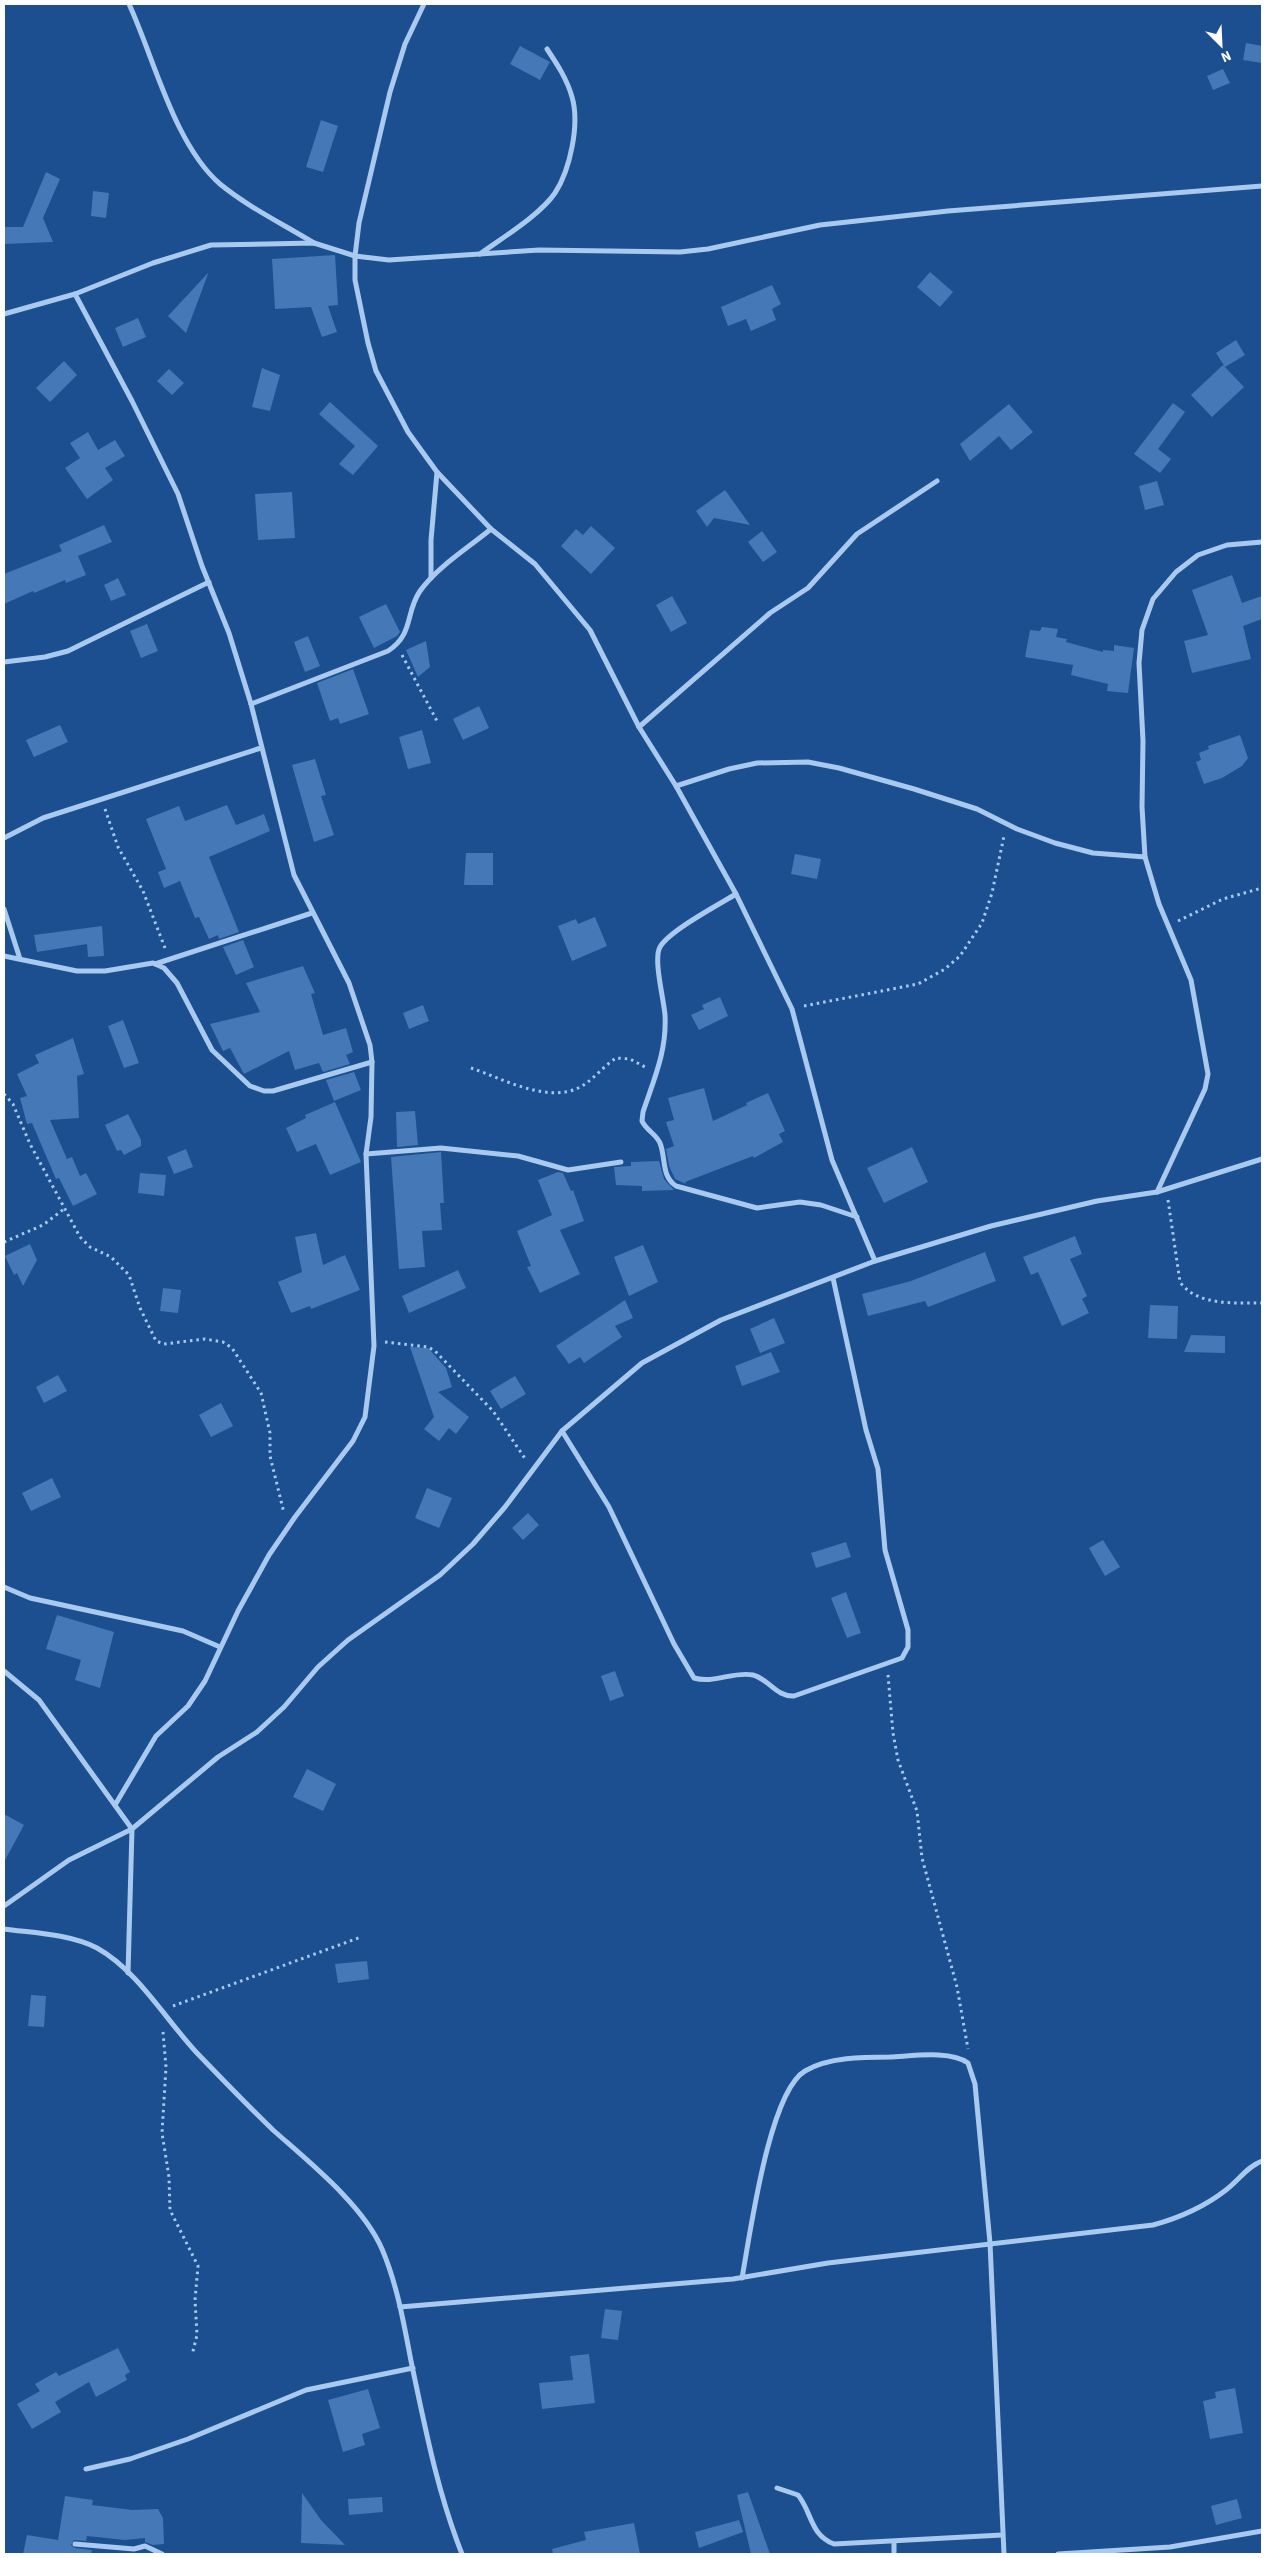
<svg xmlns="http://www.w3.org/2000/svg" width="1266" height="2558" font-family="'Source Sans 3',sans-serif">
<rect width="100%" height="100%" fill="#1b4f8f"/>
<g fill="#4478b7">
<path d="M1246,43L1262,46V63L1243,60Z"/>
<path d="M520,46L550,62L540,80L510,64Z"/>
<path d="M1223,69L1230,83L1213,90L1207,76Z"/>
<path d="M321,120L338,126L323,172L306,167Z"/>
<path d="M46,172L60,179L43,218L53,242L4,244V227H23Z"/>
<path d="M93,191L109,193L106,218L91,216Z"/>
<path d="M335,255L338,305L328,306L337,332L322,337L311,307L275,309L272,259Z"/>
<path d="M930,272L953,292L940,307L917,287Z"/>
<path d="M208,273V274L186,333L168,316Z"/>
<path d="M772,285L781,304L772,309L776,320L751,331L746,319L728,326L721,307Z"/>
<path d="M138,318L146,337L123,347L115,328Z"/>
<path d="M1236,340L1245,355L1225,367L1244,387L1212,417L1191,395L1223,365L1225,367L1216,353Z"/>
<path d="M64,361L77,375L50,402L36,388Z"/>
<path d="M262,368L280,375L270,411L252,407Z"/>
<path d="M169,369L184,383L172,395L157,381Z"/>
<path d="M330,402L378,446L353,475L339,464L355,446L319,414Z"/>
<path d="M1173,403L1185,412L1158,449L1171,459L1160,473L1134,454Z"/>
<path d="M1009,404L1033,432L1011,450L999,436L970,461L960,444Z"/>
<path d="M88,432L98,450L115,440L125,456L105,468L113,480L87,499L65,468L80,458L70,443Z"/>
<path d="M1157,481L1164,505L1145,510L1139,486Z"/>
<path d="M725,490L750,525L714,518L707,527L696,511Z"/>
<path d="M292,492L295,538L258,540L255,494Z"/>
<path d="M104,525L112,542L78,556L86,575L66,583L65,580L34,593L33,591L4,604V574L62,551L59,545Z"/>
<path d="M591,526L615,548L591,574L561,546L576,529L583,535Z"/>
<path d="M762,531L777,552L763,562L748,542Z"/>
<path d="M1232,575L1242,603L1262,596V619L1243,626L1251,659L1192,673L1184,641L1208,635L1192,590Z"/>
<path d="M118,578L126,595L111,601L104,585Z"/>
<path d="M672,596L687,623L671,632L656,605Z"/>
<path d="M386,604L400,632L397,636L374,648L359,617Z"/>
<path d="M147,624L158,651L141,658L130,631Z"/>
<path d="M1042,627L1058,629L1056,637L1067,639L1066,642L1103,652V650L1114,651V645L1134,648L1128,693L1107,691L1108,684L1071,675L1073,665L1025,657L1030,630L1040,631Z"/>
<path d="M308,636L320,666L305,672L294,642Z"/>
<path d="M426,641L430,667L418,677L406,650Z"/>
<path d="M353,669L369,714L340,724L338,718L330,721L317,683Z"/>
<path d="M479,706L489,728L463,740L453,719Z"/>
<path d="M60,725L68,742L34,757L26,740Z"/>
<path d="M422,730L431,763L408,769L399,737Z"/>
<path d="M1240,735L1248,758L1242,766L1222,778L1204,784L1196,762L1201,760L1199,753L1209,749L1208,746Z"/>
<path d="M315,759L326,795L321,796L334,835L314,842L292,765Z"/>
<path d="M227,805L236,825L264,814L270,831L209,857L239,932L219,939L218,935L209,939L199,917L195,918L180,881L164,888L158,872L166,869L146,819L179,806L185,821Z"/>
<path d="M466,853H493V885H464Z"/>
<path d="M795,854L821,859L817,879L791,874Z"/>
<path d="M595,917L607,946L572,961L558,926L576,919L578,924Z"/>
<path d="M102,926L104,956L88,957L87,944L37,952L34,935Z"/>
<path d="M243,940L254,967L236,975L223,947Z"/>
<path d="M303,966L315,993L311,994L323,1035L346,1028L353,1052L346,1055L350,1064L323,1072L319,1063L295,1070L289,1051L244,1074L230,1048L223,1051L210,1024L260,1012L246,983Z"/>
<path d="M720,997L728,1016L699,1030L691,1015L704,1009L702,1005Z"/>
<path d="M423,1005L429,1021L409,1029L403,1013Z"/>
<path d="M123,1020L139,1063L124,1068L108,1026Z"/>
<path d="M73,1038L84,1074L77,1076L79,1118L50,1120L67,1159L72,1157L80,1176L86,1173L97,1194L73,1206L59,1178L56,1179L32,1123L27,1124L20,1098L27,1096L17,1074L39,1063L35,1055Z"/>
<path d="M354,1072L361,1090L334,1101L326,1080Z"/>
<path d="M704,1088L713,1121L747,1105L746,1103L768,1093L785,1131L779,1134L783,1142L754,1158L753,1156L685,1182L686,1184L675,1179L669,1166L666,1149L674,1146L666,1122L674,1120L668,1098Z"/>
<path d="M335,1102L361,1162L330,1175L316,1144L297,1152L286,1128L306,1118L305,1115Z"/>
<path d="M415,1111L418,1145L397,1147L396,1112Z"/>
<path d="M128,1114L141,1140V1146L124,1155L121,1150L117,1151L105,1125Z"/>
<path d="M912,1147L928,1182L884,1203L867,1168Z"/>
<path d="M186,1149L193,1167L174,1174L167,1157Z"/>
<path d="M441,1152L444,1203H440L442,1230L422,1231L425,1267L399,1269L391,1157Z"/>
<path d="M659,1161L664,1179L674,1190L642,1191V1186L616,1185L614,1167L631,1166V1162Z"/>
<path d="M558,1172L563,1173L571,1191L573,1190L584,1221L560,1230L580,1274L540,1293L527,1267L531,1266L517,1231L552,1215L538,1180Z"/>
<path d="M140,1173L166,1175L164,1196L138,1193Z"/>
<path d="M316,1233L323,1265L345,1255L360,1290L311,1309L310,1306L291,1313L278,1282L302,1272L295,1237Z"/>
<path d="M1075,1236L1082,1254L1070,1259L1087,1296L1082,1299L1089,1313L1062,1326L1038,1272L1031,1275L1023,1257Z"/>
<path d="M30,1244L37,1260L23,1286L17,1273L14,1275L5,1256Z"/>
<path d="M643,1245L658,1282L629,1296L614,1257Z"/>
<path d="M985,1252L996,1281L928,1307L925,1301L868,1316L862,1294L911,1281Z"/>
<path d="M458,1270L466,1288L409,1313L402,1296Z"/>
<path d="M163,1288L181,1290L178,1313L160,1311Z"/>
<path d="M625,1300L633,1318L615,1326L622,1337L584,1363L580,1357L569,1364L556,1346Z"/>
<path d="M1150,1305L1178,1306L1177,1339L1148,1338Z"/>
<path d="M774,1318L785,1343L760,1353L750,1329Z"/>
<path d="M1191,1335L1225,1336V1353L1184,1352Z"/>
<path d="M410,1347L428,1348L446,1368L452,1387L438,1392L469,1417L456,1434L449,1428L439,1441L424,1429L434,1417Z"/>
<path d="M771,1352L780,1372L742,1386L735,1366Z"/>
<path d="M58,1375L67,1391L44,1403L36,1387Z"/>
<path d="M515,1376L526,1394L501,1409L490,1391Z"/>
<path d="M221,1403L233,1426L211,1437L199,1415Z"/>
<path d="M52,1478L61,1497L31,1511L22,1493Z"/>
<path d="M427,1488L452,1498L439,1528L415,1518Z"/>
<path d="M528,1513L539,1525L523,1540L512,1528Z"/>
<path d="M1103,1540L1120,1567L1105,1576L1089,1548Z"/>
<path d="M846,1542L851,1557L816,1568L811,1553Z"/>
<path d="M846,1592L861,1633L847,1638L831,1598Z"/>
<path d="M57,1615L114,1632L100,1688L75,1680L81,1660L46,1649Z"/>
<path d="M615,1671L624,1696L610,1701L601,1676Z"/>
<path d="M307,1769L336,1784L323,1811L293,1797Z"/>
<path d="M4,1814L24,1825L4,1862Z"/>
<path d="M367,1961L369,1979L338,1983L335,1964Z"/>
<path d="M31,1995L46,1996L44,2027L28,2026Z"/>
<path d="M605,2309L622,2311L618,2340L601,2338Z"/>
<path d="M118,2348L130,2372L125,2375L127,2380L96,2397L89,2382L55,2402L61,2412L32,2429L17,2404L40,2391L35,2384L56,2372L59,2376Z"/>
<path d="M589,2354L595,2403L542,2409L539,2383L573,2380L570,2356Z"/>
<path d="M1235,2388L1243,2433L1210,2439L1203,2401L1216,2398L1215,2392Z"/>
<path d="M368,2389L380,2428L362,2434L365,2445L343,2452L328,2400Z"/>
<path d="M748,2492L770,2554H751L737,2495Z"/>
<path d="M302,2493L321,2520L345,2545L301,2543Z"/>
<path d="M65,2496L93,2500L92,2505L132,2510L158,2509L163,2518L164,2544L153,2545L145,2542V2538L125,2540L87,2536L86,2541L74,2540L71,2545L75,2548L92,2550L91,2554H23L27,2535L58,2540Z"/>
<path d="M382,2497L383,2512L349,2515L348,2499Z"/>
<path d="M1237,2499L1242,2518L1216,2525L1211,2506Z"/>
<path d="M739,2520L743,2532L699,2548L695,2532Z"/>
<path d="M634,2523L640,2554H553L552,2549L586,2540L584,2532Z"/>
</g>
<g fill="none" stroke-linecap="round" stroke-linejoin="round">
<g stroke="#a9c9ee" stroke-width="3" stroke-dasharray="2.5 4" stroke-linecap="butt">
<path d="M402,655L438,723"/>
<path d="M105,809L118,847L143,891L165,948"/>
<path d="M1178,921L1223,899L1262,888"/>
<path d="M804,1006L918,984L945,969L960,956L982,923L992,893L1004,836"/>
<path d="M471,1068C501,1078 544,1102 576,1089C591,1083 602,1067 616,1058L630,1059L645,1067"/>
<path d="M4,1094L13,1104L30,1144L80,1237L90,1247L111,1257L129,1275L140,1308L156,1341L164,1344L205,1339L223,1342L232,1348L261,1393L270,1433V1456L284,1513"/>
<path d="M1168,1200L1180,1282C1197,1306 1235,1303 1262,1303"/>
<path d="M4,1242L43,1225L64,1209"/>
<path d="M385,1342L428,1347L435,1351L493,1411L526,1460"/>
<path d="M888,1675L893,1733L898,1760L917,1811L922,1858L957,1987L968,2049"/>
<path d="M173,2006L361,1937"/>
<path d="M163,2032L166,2067L162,2133L169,2177L170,2210L198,2266L195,2300L197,2335L192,2355"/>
</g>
<g stroke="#a9c9ee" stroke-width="5">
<path d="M129,4C154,58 174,144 220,184C248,207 283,224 314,243"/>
<path d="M424,4L405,44L390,92L359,223L355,256V280L368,343L376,371L408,432L437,472L491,529L535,564L590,630L639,727L676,786L736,894L792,1009L832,1160L875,1261"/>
<path d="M480,254C502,238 540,215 555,193C570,170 580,124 572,97C567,79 557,64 547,49"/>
<path d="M75,294L132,401L178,494L202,566L229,633L251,704L294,875L349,983L370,1045L372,1062L371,1117L366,1154L374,1346L365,1417L353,1441L295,1517L269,1555L238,1611L205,1681L188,1706L156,1736L115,1805"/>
<path d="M4,314L75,294L153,263L211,245L314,243L355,256L389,260L539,250L680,252L708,249L820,225L948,211L1262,186"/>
<path d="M431,578V540L437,472"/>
<path d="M4,662L45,657L68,651L209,582"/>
<path d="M251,704L388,651C414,634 405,613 420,591C437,567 468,548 491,529"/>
<path d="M639,727L770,613L808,588L857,534L937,481"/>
<path d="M676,786L729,769L757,763L808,762L839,768L914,789L977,809L1017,829L1055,843L1093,853L1145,857"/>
<path d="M4,838L43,818L261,748"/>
<path d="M736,894C718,905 669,931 660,947C653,959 664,1000 665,1015C667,1051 654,1079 643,1112L642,1121C646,1130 656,1134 660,1143C666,1158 661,1176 676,1186L757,1208L800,1202L821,1205L857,1217"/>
<path d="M4,909L20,959"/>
<path d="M4,956L77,971H105L153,963L164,968L177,983L212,1050L250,1086L264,1091H273L372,1062"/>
<path d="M155,964L312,913"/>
<path d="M366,1154L441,1148L518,1156L568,1170L621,1162"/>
<path d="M1157,1192L1205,1089L1208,1074L1191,980L1159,904L1145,857L1142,807L1143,741L1139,663L1142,630L1153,599L1176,572L1198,555L1227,545L1262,542"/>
<path d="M562,1431L609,1507L674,1644L694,1678C713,1684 734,1671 753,1675C769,1679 776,1697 794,1696L902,1658L908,1647V1630L885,1550L878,1469L866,1430L833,1278"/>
<path d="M4,1587L30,1598L183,1631L220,1647"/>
<path d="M4,1671L39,1700L132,1829L128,1973"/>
<path d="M4,1906L69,1860L132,1829L218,1757L257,1732L284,1707L318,1667L348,1640L440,1575L473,1544L505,1507L562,1431L642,1363L721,1320L875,1261L991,1226L1097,1201L1157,1192L1262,1159"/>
<path d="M4,1929C33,1933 70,1934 97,1948C137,1970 166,2020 197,2053C222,2079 247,2105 273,2130C309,2162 363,2205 382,2249C397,2284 404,2324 411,2361C425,2427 437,2491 462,2554"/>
<path d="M742,2278C750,2235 769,2092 805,2071C828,2057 864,2057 890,2057C912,2056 951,2050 968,2063L975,2084L990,2243L1004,2554"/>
<path d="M400,2307L733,2279L828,2263L1153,2225C1179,2218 1204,2207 1226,2190C1238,2181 1248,2166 1262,2161"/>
<path d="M86,2469L130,2459L188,2439L306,2390L413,2368"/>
<path d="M777,2488L798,2495C812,2512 810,2535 834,2544L1002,2535"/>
<path d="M894,2542V2554"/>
<path d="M75,2544L134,2549L145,2546L162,2554"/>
<path d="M1058,2554L1170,2547L1262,2531"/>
</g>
</g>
<rect width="1266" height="2558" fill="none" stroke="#ffffff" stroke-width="10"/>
<g transform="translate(1221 45) rotate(156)" stroke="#1b4f8f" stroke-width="4" paint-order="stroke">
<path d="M0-4L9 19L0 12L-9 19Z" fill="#ffffff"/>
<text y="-8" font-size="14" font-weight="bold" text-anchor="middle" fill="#ffffff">N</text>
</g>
</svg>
